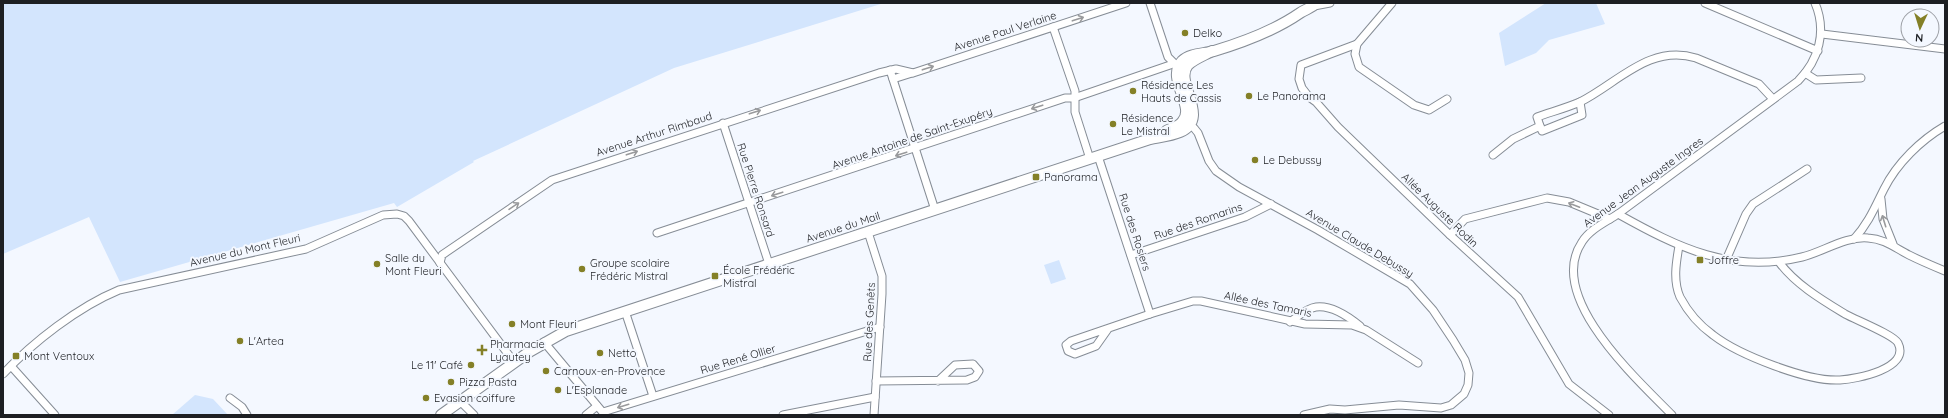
<svg xmlns="http://www.w3.org/2000/svg" width="1948" height="418" font-family="Quicksand,sans-serif">
<rect width="100%" height="100%" fill="#f4f8ff"/>
<g fill="#d3e5fd">
<path d="M3,3H884L674,68L473,161L474,162L397,207L394,203L120,282L89,217L3,254Z"/>
<path d="M1546,3H1596L1605,24L1549,40L1536,53L1505,66L1499,33Z"/>
<path d="M1059,260L1066,279L1051,284L1044,265Z"/>
<path d="M195,395L213,399L228,415H172Z"/>
</g>
<g fill="none" stroke-linecap="round" stroke-linejoin="round">
<defs>
<g id="street">
<path d="M1150,3L1168,57L1176,65"/>
<path d="M1392,3L1357,44L1355,54L1359,67L1414,105L1429,110L1447,99"/>
<path d="M1705,3L1818,51"/>
<path d="M1314,6L1330,3"/>
<path d="M1053,27L1075,91V112L1090,159"/>
<path d="M1822,34L1945,49"/>
<path d="M1357,44L1301,65L1299,79L1302,88L1309,97L1316,102L1338,127L1450,235L1518,297L1569,384L1609,415"/>
<path d="M890,70L935,210"/>
<path d="M1805,73L1816,80L1861,78"/>
<path d="M893,79L912,73"/>
<path d="M723,123L769,264"/>
<path d="M1187,124L1194,128L1198,133L1209,161L1216,171L1239,187L1318,230L1410,284L1433,310L1453,340L1465,360L1469,373L1468,385L1464,394L1451,405L1441,408L1399,405L1345,410L1330,409L1304,415"/>
<path d="M1540,126L1542,131L1582,115L1580,102"/>
<path d="M1493,155L1513,139L1540,126L1537,117C1551,112 1566,108 1580,102C1618,83 1649,44 1696,58L1759,84L1773,99"/>
<path d="M1098,156L1150,314"/>
<path d="M1881,199L1883,219L1893,244"/>
<path d="M1618,214C1679,248 1731,274 1802,257C1823,252 1845,236 1868,238C1885,239 1895,248 1909,255C1921,261 1933,266 1945,271"/>
<path d="M868,232L882,276V294L874,415"/>
<path d="M657,233L1065,98H1074L1173,64"/>
<path d="M1450,235L1465,219L1547,198L1569,202L1610,219"/>
<path d="M1854,239C1868,224 1875,207 1884,189C1897,163 1921,140 1945,126"/>
<path d="M1679,246C1676,263 1673,281 1680,297C1688,312 1699,325 1713,335C1739,355 1808,382 1840,380C1856,379 1911,369 1898,343C1894,335 1856,320 1845,314C1822,300 1795,284 1779,262"/>
<path d="M1131,255L1245,217L1271,204"/>
<path d="M1726,260L1746,214L1753,204L1807,169"/>
<path d="M440,263L442,255L552,180L879,73L896,69L913,73L1126,3"/>
<path d="M625,311L653,396"/>
<path d="M1290,322C1297,317 1307,308 1316,307C1331,305 1349,317 1360,326"/>
<path d="M1108,329L1096,346L1075,354L1068,351L1066,345L1071,341L1150,314L1193,301H1201L1305,324L1352,325L1366,330L1418,363"/>
<path d="M544,342L605,415"/>
<path d="M11,366L55,415"/>
<path d="M3,374C33,342 78,307 119,290L306,249L383,215L397,214L404,216L409,221L514,362"/>
<path d="M876,381L967,380L975,377L979,371L973,364L955,365L938,381"/>
<path d="M230,398L242,407L247,415"/>
<path d="M460,401L474,415"/>
<path d="M603,412L880,327"/>
<path d="M586,415L597,406"/>
<path d="M783,415L875,397"/>
<path d="M1672,415C1638,380 1545,297 1582,242C1590,229 1606,222 1618,214L1798,81C1819,60 1827,31 1815,3"/>
</g>
<g id="secondary">
<path d="M1166,131C1172,128 1178,127 1182,122C1197,107 1165,79 1182,61C1190,53 1204,54 1214,51C1244,42 1274,31 1300,13C1306,9 1312,8 1316,3"/>
<path d="M441,415L529,352L566,331L1150,139C1160,137 1171,136 1180,132C1212,118 1173,82 1188,65C1194,59 1205,55 1212,51"/>
</g>
</defs>
<use href="#street" stroke="#868d96" stroke-width="9"/>
<use href="#secondary" stroke="#868d96" stroke-width="12"/>
<use href="#street" stroke="#fff" stroke-width="7"/>
<use href="#secondary" stroke="#fff" stroke-width="10"/>
</g>
<defs><path id="oneway-shaft" d="M-6 0H5M1.5-3L5.5 0L1.5 3" fill="none" stroke-width="1.6" stroke-linecap="round" stroke-linejoin="round"/></defs>
<g stroke="#999a9c">
<use href="#oneway-shaft" transform="translate(1078 19) rotate(-18)"/>
<use href="#oneway-shaft" transform="translate(928 68) rotate(-18)"/>
<use href="#oneway-shaft" transform="translate(1037 107) rotate(162)"/>
<use href="#oneway-shaft" transform="translate(755 112) rotate(-18)"/>
<use href="#oneway-shaft" transform="translate(632 153) rotate(-18)"/>
<use href="#oneway-shaft" transform="translate(901 154) rotate(162)"/>
<use href="#oneway-shaft" transform="translate(777 194) rotate(162)"/>
<use href="#oneway-shaft" transform="translate(1574 205) rotate(-159)"/>
<use href="#oneway-shaft" transform="translate(514 206) rotate(-34)"/>
<use href="#oneway-shaft" transform="translate(1884 221) rotate(-107)"/>
<use href="#oneway-shaft" transform="translate(623 406) rotate(163)"/>
</g>
<g fill="#848027" stroke="#f4f8ff" stroke-width="1.5">
<circle cx="1185" cy="33" r="4"/>
<circle cx="1133" cy="91" r="4"/>
<circle cx="1249" cy="96" r="4"/>
<circle cx="1113" cy="124" r="4"/>
<circle cx="1255" cy="160" r="4"/>
<rect x="1032" y="173" width="8" height="8" rx="2"/>
<rect x="1696" y="256" width="8" height="8" rx="2"/>
<circle cx="377" cy="264" r="4"/>
<circle cx="582" cy="269" r="4"/>
<rect x="711" y="272" width="8" height="8" rx="2"/>
<circle cx="512" cy="324" r="4"/>
<circle cx="240" cy="341" r="4"/>
<path d="M480 344h4v4h4v4h-4v4h-4v-4h-4v-4h4z"/>
<circle cx="600" cy="353" r="4"/>
<rect x="12" y="352" width="8" height="8" rx="2"/>
<circle cx="471" cy="365" r="4"/>
<circle cx="546" cy="371" r="4"/>
<circle cx="451" cy="382" r="4"/>
<circle cx="558" cy="390" r="4"/>
<circle cx="426" cy="398" r="4"/>
</g>
<g text-anchor="middle" stroke-width="4" stroke-linejoin="round" paint-order="stroke">
<g font-size="11" fill="#1d1f23" stroke="#f4f8ff">
<text transform="translate(1005 31) rotate(-18)" y="4">Avenue Paul Verlaine</text>
<text transform="translate(654 134) rotate(-18)" y="4">Avenue Arthur Rimbaud</text>
<text transform="translate(912 138) rotate(-19)" y="4">Avenue Antoine de Saint-Exupéry</text>
<text transform="translate(1643 182) rotate(-36)" y="4">Avenue Jean Auguste Ingres</text>
<text transform="translate(756 190) rotate(72)" y="4">Rue Pierre Ronsard</text>
<text transform="translate(1440 210) rotate(44)" y="4">Allée Auguste Rodin</text>
<text transform="translate(1198 221) rotate(-19)" y="4">Rue des Romarins</text>
<text transform="translate(843 227) rotate(-18)" y="4">Avenue du Mail</text>
<text transform="translate(1135 232) rotate(72)" y="4">Rue des Rosiers</text>
<text transform="translate(1360 243) rotate(31)" y="4">Avenue Claude Debussy</text>
<text transform="translate(245 250) rotate(-13)" y="4">Avenue du Mont Fleuri</text>
<text transform="translate(1268 304) rotate(12)" y="4">Allée des Tamaris</text>
<text transform="translate(869 322) rotate(-87)" y="4">Rue des Genêts</text>
<text transform="translate(738 359) rotate(-17)" y="4">Rue René Ollier</text>
</g>
<g font-size="11" fill="#1d1f23" stroke="#f4f8ff" text-anchor="start">
<text x="1193" y="37">Delko</text>
<text x="1141" y="89">Résidence Les<tspan x="1141" dy="13">Hauts de Cassis</tspan></text>
<text x="1257" y="100">Le Panorama</text>
<text x="1121" y="122">Résidence<tspan x="1121" dy="13">Le Mistral</tspan></text>
<text x="1263" y="164">Le Debussy</text>
<text x="1044" y="181">Panorama</text>
<text x="385" y="262">Salle du<tspan x="385" dy="13">Mont Fleuri</tspan></text>
<text x="1708" y="264">Joffre</text>
<text x="590" y="267">Groupe scolaire<tspan x="590" dy="13">Frédéric Mistral</tspan></text>
<text x="723" y="274">École Frédéric<tspan x="723" dy="13">Mistral</tspan></text>
<text x="520" y="328">Mont Fleuri</text>
<text x="248" y="345">L'Artea</text>
<text x="490" y="348">Pharmacie<tspan x="490" dy="13">Lyautey</tspan></text>
<text x="608" y="357">Netto</text>
<text x="24" y="360">Mont Ventoux</text>
<text x="463" y="369" text-anchor="end">Le 11' Café</text>
<text x="554" y="375">Carnoux-en-Provence</text>
<text x="459" y="386">Pizza Pasta</text>
<text x="566" y="394">L'Esplanade</text>
<text x="434" y="402">Evasion coiffure</text>
</g>
</g>
<rect width="1948" height="418" fill="none" stroke="#1d1f23" stroke-width="8"/>
<g transform="translate(1920 28) rotate(184)"><circle r="19" fill="#f4f8ff" stroke="#9ea1a7"/>
<path d="M0-3L7 15L0 10L-7 15Z" fill="#848027"/>
<text y="-6" font-size="11" font-weight="bold" text-anchor="middle" fill="#1d1f23">N</text>
</g>
</svg>
